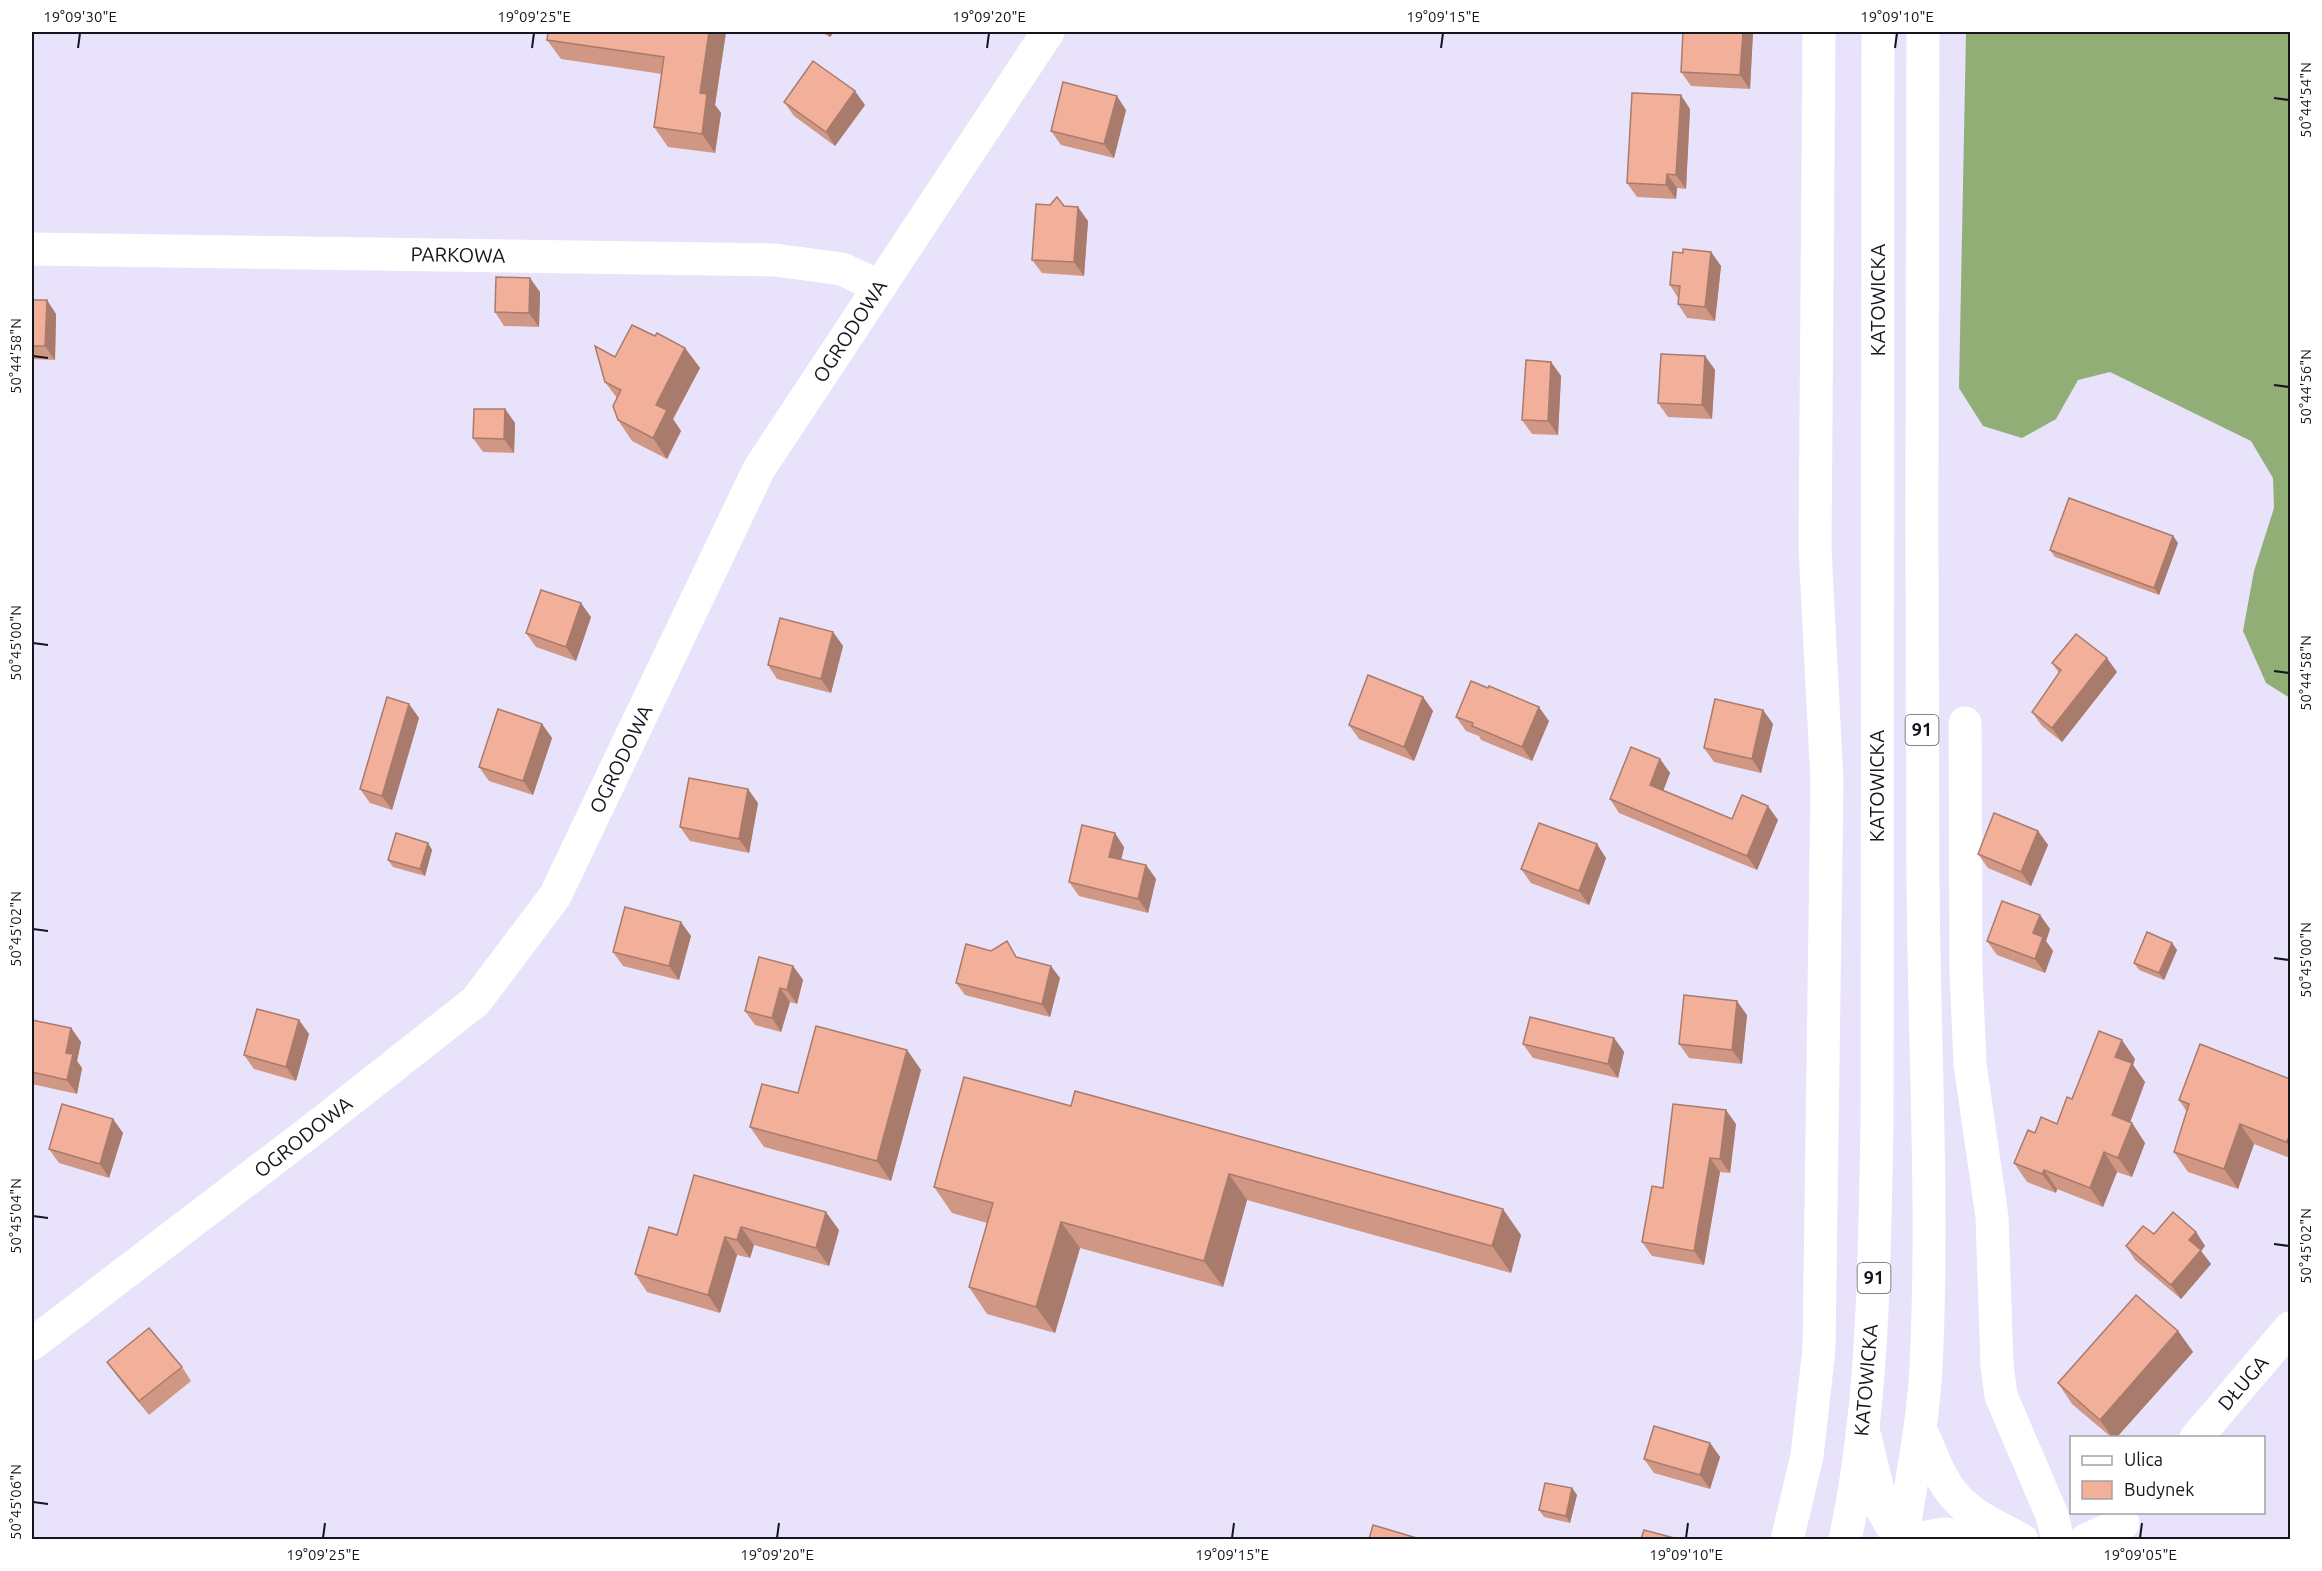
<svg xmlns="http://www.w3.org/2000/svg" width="2322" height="1571" font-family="Ubuntu,sans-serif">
<rect width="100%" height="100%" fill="#e9e2fb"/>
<path fill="#91ae76" d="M1966,32H2290V698L2266,683L2243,631L2254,571L2274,508L2273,478L2251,441L2110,372L2078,380L2056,419L2022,438L1983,426L1959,388Z"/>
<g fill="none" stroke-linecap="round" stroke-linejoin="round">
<g stroke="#fff" stroke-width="33">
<path d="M32,249L775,260L842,269L880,287"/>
<path d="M1965,723L1966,973L1970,1064L1992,1217L1997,1365L2001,1396L2052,1515L2058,1540"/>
<path d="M32,1344L316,1127L476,1001L555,896L759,469L1048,32"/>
<path d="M1920,1428C1930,1449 1938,1476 1953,1494C1971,1516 1998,1527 2022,1540"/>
<path d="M1863,1429L1883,1511L1900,1540"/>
<path d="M2196,1438L2290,1328"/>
<path d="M1787,1540L1807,1456L1819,1349L1827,781L1815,549L1819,32"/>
<path d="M1910,1540L1943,1534L2003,1540"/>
<path d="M2086,1540L2123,1523"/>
</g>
<g stroke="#fff" stroke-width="33">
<path d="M1845,1540C1874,1404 1874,1266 1877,1128L1878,32"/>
<path d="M1902,1540C1911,1482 1923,1425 1926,1367C1934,1205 1924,1043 1923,881C1921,598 1922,315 1923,32"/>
</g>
</g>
<g fill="#d09784">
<path d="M548,32H726L715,105L721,113L715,153L668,147L654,127L662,74L561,59L547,40Z"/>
<path d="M821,32H834L830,37Z"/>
<path d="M1167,32H1212L1211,34Z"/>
<path d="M1683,32H1753L1750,89L1691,86L1681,72Z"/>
<path d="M784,102L865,105L835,146L794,116Z"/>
<path d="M1690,109L1686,189L1677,188L1676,199L1637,197L1627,183Z"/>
<path d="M1126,110L1114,158L1061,145L1051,131Z"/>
<path d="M1064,206L1088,221L1084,276L1042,273L1032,260Z"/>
<path d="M1711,252L1721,266L1715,321L1687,318L1678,304V298L1670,285L1683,253Z"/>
<path d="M540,292L539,327L504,326L495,312Z"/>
<path d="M32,300L56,314L55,360L32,359Z"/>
<path d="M655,336L685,348L700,368L673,419L681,431L667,459L632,441L618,420L617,398L605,382L615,357Z"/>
<path d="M1705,356L1715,370L1712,419L1668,417L1658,403Z"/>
<path d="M1551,362L1561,376L1558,435L1532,434L1522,420Z"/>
<path d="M505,409L515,423L514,453L483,452L473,438Z"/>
<path d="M2173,536L2178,543L2159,595L2055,557L2050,550Z"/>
<path d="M591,617L576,661L536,647L526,633Z"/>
<path d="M833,632L843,646L831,693L777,679L768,665Z"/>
<path d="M2052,663L2117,672L2062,742L2042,726L2032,712L2059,673Z"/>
<path d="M1423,697L1433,711L1414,761L1359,739L1349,725Z"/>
<path d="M409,704L419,718L392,810L370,803L360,789Z"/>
<path d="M1763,710L1773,724L1761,773L1714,762L1704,748Z"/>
<path d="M1456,717L1549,721L1532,761L1481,740L1479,736L1466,731Z"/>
<path d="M542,724L552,738L533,795L489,781L479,767Z"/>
<path d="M1660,759L1670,773L1663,791L1732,819L1778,820L1757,870L1619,813L1610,799Z"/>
<path d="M758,803L749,853L690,841L680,827Z"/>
<path d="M2038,831L2048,845L2031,886L1988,868L1978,854Z"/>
<path d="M428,843L432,850L425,876L393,867L388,860Z"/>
<path d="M1124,847L1121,860L1146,865L1156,879L1148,913L1079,896L1069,882Z"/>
<path d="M1606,858L1589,905L1531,883L1521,869Z"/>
<path d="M2040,915L2050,929L2046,941L2053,951L2045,973L1997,955L1987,941Z"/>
<path d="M691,936L679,980L623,966L613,952Z"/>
<path d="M2172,943L2177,950L2164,980L2139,970L2134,963Z"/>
<path d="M1018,957L1060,978L1050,1017L965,995L956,983Z"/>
<path d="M793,966L803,980L797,1004L790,1002L781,1032L755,1025L745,1011Z"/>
<path d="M1747,1015L1742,1064L1689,1058L1679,1044Z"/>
<path d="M32,1020L71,1028L81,1042L77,1061L82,1068L77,1094L32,1084Z"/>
<path d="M299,1020L309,1034L296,1081L254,1069L244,1055Z"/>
<path d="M1614,1038L1624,1052L1618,1078L1533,1058L1523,1044Z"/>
<path d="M907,1050L921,1070L891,1181L764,1147L750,1127L798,1093Z"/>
<path d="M2135,1059L2133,1065L2145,1082L2130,1123H2132L2145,1143L2132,1177L2117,1172L2103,1207L2057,1189L2056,1193L2027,1182L2014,1163L2035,1133L2057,1124L2072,1099Z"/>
<path d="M964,1077L1521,1235L1511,1273L1247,1200L1223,1287L1080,1248L1055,1333L987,1314L969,1287L987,1223L952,1213L934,1187Z"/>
<path d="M2290,1079V1158L2254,1144L2238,1189L2188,1172L2174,1152L2187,1112L2179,1100Z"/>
<path d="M113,1119L123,1133L109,1178L59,1163L49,1149Z"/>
<path d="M1736,1124L1730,1173L1720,1172L1704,1265L1652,1256L1642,1242L1663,1188Z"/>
<path d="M694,1175L839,1230L829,1266L754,1245L750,1258L737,1255L720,1313L647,1292L635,1274L677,1235Z"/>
<path d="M2196,1232L2205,1246L2201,1251L2211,1264L2181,1299L2135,1260L2126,1246L2154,1234Z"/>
<path d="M2178,1331L2193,1352L2117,1437H2111L2072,1404L2058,1383Z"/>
<path d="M107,1362L182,1367L191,1381L149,1415L117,1376Z"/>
<path d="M1710,1443L1720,1457L1710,1489L1654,1473L1644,1459Z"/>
<path d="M1572,1488L1577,1495L1570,1523L1544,1517L1539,1510Z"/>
</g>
<g fill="#a97b6c">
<path d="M709,32H726L715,105L721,113L715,153L702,134L700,93Z"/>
<path d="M825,32H834L830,37Z"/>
<path d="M1743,32H1753L1750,89L1740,75Z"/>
<path d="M855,91L865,105L835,146L826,132Z"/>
<path d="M1681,95L1690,109L1686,189L1676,175Z"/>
<path d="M1117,96L1126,110L1114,158L1104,144Z"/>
<path d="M1667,174L1677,188L1676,199L1666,185Z"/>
<path d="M1078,207L1088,221L1084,276L1074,262Z"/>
<path d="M1711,252L1721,266L1715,321L1705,307Z"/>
<path d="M530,278L540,292L539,327L529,313Z"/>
<path d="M47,300L56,314L55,360L45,346Z"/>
<path d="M685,348L700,368L673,419L681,431L667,459L653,438L656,405Z"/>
<path d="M1705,356L1715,370L1712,419L1702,405Z"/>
<path d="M1551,362L1561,376L1558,435L1548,421Z"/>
<path d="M505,409L515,423L514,453L504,439Z"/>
<path d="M2173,536L2178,543L2159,595L2154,588Z"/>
<path d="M581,603L591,617L576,661L566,647Z"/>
<path d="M833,632L843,646L831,693L821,679Z"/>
<path d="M2107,658L2117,672L2062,742L2052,728Z"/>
<path d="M1423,697L1433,711L1414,761L1404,747Z"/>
<path d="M409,704L419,718L392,810L382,796Z"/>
<path d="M1539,707L1549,721L1532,761L1522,747Z"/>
<path d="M1763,710L1773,724L1761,773L1752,759Z"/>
<path d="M542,724L552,738L533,795L523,781Z"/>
<path d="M1660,759L1670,773L1660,799L1650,785Z"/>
<path d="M748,789L758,803L749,853L739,839Z"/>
<path d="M1768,806L1778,820L1757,870L1747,856Z"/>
<path d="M2038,831L2048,845L2031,886L2021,872Z"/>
<path d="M1115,833L1124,847L1119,871L1109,857Z"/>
<path d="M428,843L432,850L425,876L420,869Z"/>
<path d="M1597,844L1606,858L1589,905L1579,891Z"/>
<path d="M1146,865L1156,879L1148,913L1138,899Z"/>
<path d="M2040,915L2050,929L2046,941L2053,951L2045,973L2035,959L2033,933Z"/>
<path d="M681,922L691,936L679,980L669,966Z"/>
<path d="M2172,943L2177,950L2164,980L2159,973Z"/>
<path d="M793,966L803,980L797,1004L787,990Z"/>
<path d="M1051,966L1060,978L1050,1017L1042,1004Z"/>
<path d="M780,988L790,1002L781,1032L772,1018Z"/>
<path d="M1737,1001L1747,1015L1742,1064L1732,1050Z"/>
<path d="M299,1020L309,1034L296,1081L286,1067Z"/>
<path d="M71,1028L81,1042L77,1061L82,1068L77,1094L67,1080L66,1053Z"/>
<path d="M1614,1038L1624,1052L1618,1078L1608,1064Z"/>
<path d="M2122,1040L2135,1059L2133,1065L2145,1082L2125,1135L2112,1115L2115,1057Z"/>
<path d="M907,1050L921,1070L891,1181L877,1161Z"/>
<path d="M1726,1110L1736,1124L1730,1173L1720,1159Z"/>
<path d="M113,1119L123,1133L109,1178L100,1164Z"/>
<path d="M2132,1123L2145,1143L2132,1177L2118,1158Z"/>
<path d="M2240,1124L2254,1144L2238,1189L2224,1169Z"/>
<path d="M2290,1136V1148L2286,1142Z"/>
<path d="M2104,1152L2117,1172L2103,1207L2090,1188Z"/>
<path d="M1710,1158L1720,1172L1704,1265L1694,1251Z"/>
<path d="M2044,1170L2057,1189L2056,1193L2042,1174Z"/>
<path d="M1229,1174L1247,1200L1223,1287L1204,1261Z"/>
<path d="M1503,1209L1521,1235L1511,1273L1492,1246Z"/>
<path d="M826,1212L839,1230L829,1266L816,1248Z"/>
<path d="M1061,1222L1080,1248L1055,1333L1036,1307Z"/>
<path d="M741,1227L754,1245L750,1258L737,1240Z"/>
<path d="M2196,1232L2205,1246L2201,1251L2211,1264L2181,1299L2171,1285L2189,1240Z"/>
<path d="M725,1237L737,1255L720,1313L708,1295Z"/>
<path d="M2178,1331L2193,1352L2117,1437H2112L2100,1420Z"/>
<path d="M1710,1443L1720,1457L1710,1489L1700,1475Z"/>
<path d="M1572,1488L1577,1495L1570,1523L1566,1516Z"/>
</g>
<g fill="#f2b09a" stroke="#a97b6c" stroke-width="1.5">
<path d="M548,32H709L700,93L707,94L702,134L654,127L664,57L547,40Z"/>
<path d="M1683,32H1743L1740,75L1681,72Z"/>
<path d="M813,61L855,91L826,132L784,102Z"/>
<path d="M1063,82L1117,96L1104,144L1051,131Z"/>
<path d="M1632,93L1681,95L1676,175L1667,174L1666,185L1627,183Z"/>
<path d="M1057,197L1064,206L1078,207L1074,262L1032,260L1036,204L1050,205Z"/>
<path d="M1683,249L1711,252L1705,307L1678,304L1680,286L1670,285L1673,252L1683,253Z"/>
<path d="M496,277L530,278L529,313L495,312Z"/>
<path d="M32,300H47L45,346H32Z"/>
<path d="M632,325L655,336L657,333L685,348L656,405L667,410L653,438L618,420L613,406L621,390L605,382L595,346L615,357Z"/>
<path d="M1661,354L1705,356L1702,405L1658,403Z"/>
<path d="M1526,360L1551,362L1548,421L1522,420Z"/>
<path d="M474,409H505L504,439L473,438Z"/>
<path d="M2069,498L2173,536L2154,588L2050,550Z"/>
<path d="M541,590L581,603L566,647L526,633Z"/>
<path d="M780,618L833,632L821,679L768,665Z"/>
<path d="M2076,634L2107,658L2052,728L2032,712L2061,670L2052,663Z"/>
<path d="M1368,675L1423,697L1404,747L1349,725Z"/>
<path d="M1471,681L1488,688L1489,686L1539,707L1522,747L1472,726L1473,723L1456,717Z"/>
<path d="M387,697L409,704L382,796L360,789Z"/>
<path d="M1715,699L1763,710L1752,759L1704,748Z"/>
<path d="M498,709L542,724L523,781L479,767Z"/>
<path d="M1631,747L1660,759L1650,785L1732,819L1742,795L1768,806L1747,856L1610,799Z"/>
<path d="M689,778L748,789L739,839L680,827Z"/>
<path d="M1994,813L2038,831L2021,872L1978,854Z"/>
<path d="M1539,823L1597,844L1579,891L1521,869Z"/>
<path d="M1082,825L1115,833L1109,857L1146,865L1138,899L1069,882Z"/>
<path d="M396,833L428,843L420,869L388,860Z"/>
<path d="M2002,901L2040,915L2033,933L2043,937L2035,959L1987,941Z"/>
<path d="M625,907L681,922L669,966L613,952Z"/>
<path d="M2147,932L2172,943L2159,973L2134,963Z"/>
<path d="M1007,941L1016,957L1051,966L1042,1004L956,983L966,944L991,951Z"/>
<path d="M759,957L793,966L787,990L780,988L772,1018L745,1011Z"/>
<path d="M1684,995L1737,1001L1732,1050L1679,1044Z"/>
<path d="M257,1009L299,1020L286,1067L244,1055Z"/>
<path d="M1530,1017L1614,1038L1608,1064L1523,1044Z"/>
<path d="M32,1020L71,1028L66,1053L73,1054L67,1080L32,1072Z"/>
<path d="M816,1026L907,1050L877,1161L750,1127L762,1084L798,1093Z"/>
<path d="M2099,1031L2122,1040L2115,1057L2132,1063L2112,1115L2132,1123L2118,1158L2104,1152L2090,1188L2044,1170L2042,1174L2014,1163L2028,1130L2035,1133L2041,1117L2057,1124L2067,1097L2072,1099Z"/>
<path d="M2200,1044L2290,1079V1136L2286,1142L2240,1124L2224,1169L2174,1152L2189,1104L2179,1100Z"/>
<path d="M964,1077L1071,1106L1075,1091L1503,1209L1492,1246L1229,1174L1204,1261L1061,1222L1036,1307L969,1287L993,1203L934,1187Z"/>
<path d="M62,1104L113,1119L100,1164L49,1149Z"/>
<path d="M1673,1104L1726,1110L1720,1159L1710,1158L1694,1251L1642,1242L1652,1186L1663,1188Z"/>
<path d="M694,1175L826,1212L816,1248L741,1227L737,1240L725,1237L708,1295L635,1274L649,1227L677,1235Z"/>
<path d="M2173,1212L2196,1232L2189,1240L2201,1250L2171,1285L2126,1246L2143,1226L2154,1234Z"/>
<path d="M2136,1295L2178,1331L2100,1420L2058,1383Z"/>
<path d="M149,1328L182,1367L139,1401L107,1362Z"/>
<path d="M1654,1426L1710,1443L1700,1475L1644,1459Z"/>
<path d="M1545,1483L1572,1488L1566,1516L1539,1510Z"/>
<path d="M1373,1525L1420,1539H1369Z"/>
<path d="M1644,1530L1678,1539H1641Z"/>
</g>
<path fill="none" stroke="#16141c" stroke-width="2" d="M78,48L80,33M532,48L534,33M987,48L989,33M1441,48L1443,33M1895,48L1897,33M2274,98L2289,100M33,356L48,358M2274,385L2289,387M33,643L48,645M2274,671L2289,673M33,929L48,931M2274,958L2289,960M33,1216L48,1218M2274,1244L2289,1246M33,1502L48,1504M323,1538L325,1523M777,1538L779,1523M1232,1538L1234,1523M1686,1538L1688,1523M2140,1538L2142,1523"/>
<g text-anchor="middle" stroke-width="6" stroke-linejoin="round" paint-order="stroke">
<g fill="#fff" stroke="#5c5a60" stroke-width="1.5">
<rect x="1905.5" y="715" width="33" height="30" rx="4.5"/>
<rect x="1857.5" y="1263" width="33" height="30" rx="4.5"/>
</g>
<g font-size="18" font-weight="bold" fill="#16141c">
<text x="1922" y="736">91</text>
<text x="1874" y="1284">91</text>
</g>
<g font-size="20" fill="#16141c" stroke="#fff">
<text transform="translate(458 255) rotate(1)" y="7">PARKOWA</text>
<text transform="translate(1878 300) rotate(-90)" y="7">KATOWICKA</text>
<text transform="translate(850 331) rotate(-57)" y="7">OGRODOWA</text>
<text transform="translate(621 759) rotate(-64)" y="7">OGRODOWA</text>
<text transform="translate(1877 786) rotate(-90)" y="7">KATOWICKA</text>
<text transform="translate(303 1137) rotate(-38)" y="7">OGRODOWA</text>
<text transform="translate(1866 1380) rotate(-85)" y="7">KATOWICKA</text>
<text transform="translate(2243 1383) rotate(-49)" y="7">DŁUGA</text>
</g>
</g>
<rect width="2322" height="1571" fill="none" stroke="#ffffff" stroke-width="66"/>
<rect x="2070" y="1436" width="195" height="78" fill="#ffffff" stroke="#a2a1a4" stroke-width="1.5"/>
<rect x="2082" y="1456" width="30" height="9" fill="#ffffff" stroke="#a2a1a4" stroke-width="1.5"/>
<text x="2124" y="1466" font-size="18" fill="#16141c">Ulica</text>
<rect x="2082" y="1481" width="30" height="18" fill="#f2b09a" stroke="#a2a1a4" stroke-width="1.5"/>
<text x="2124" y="1496" font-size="18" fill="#16141c">Budynek</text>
<rect x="33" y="33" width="2256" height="1505" fill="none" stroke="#16141c" stroke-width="2"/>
<g font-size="15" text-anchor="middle" fill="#16141c">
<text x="80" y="22">19°09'30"E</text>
<text x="534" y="22">19°09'25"E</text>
<text x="989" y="22">19°09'20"E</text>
<text x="1443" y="22">19°09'15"E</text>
<text x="1897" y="22">19°09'10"E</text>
<text transform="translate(2306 100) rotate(-90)" y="5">50°44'54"N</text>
<text transform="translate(16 356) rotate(-90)" y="5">50°44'58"N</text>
<text transform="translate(2306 387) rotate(-90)" y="5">50°44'56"N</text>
<text transform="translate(16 643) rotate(-90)" y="5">50°45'00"N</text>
<text transform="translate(2306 673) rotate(-90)" y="5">50°44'58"N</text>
<text transform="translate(16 929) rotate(-90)" y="5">50°45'02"N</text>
<text transform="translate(2306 960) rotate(-90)" y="5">50°45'00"N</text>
<text transform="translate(16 1216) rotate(-90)" y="5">50°45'04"N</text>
<text transform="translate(2306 1246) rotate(-90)" y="5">50°45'02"N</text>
<text transform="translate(16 1502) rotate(-90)" y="5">50°45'06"N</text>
<text x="323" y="1560">19°09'25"E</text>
<text x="777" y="1560">19°09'20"E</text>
<text x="1232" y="1560">19°09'15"E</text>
<text x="1686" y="1560">19°09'10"E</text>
<text x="2140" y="1560">19°09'05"E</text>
</g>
</svg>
